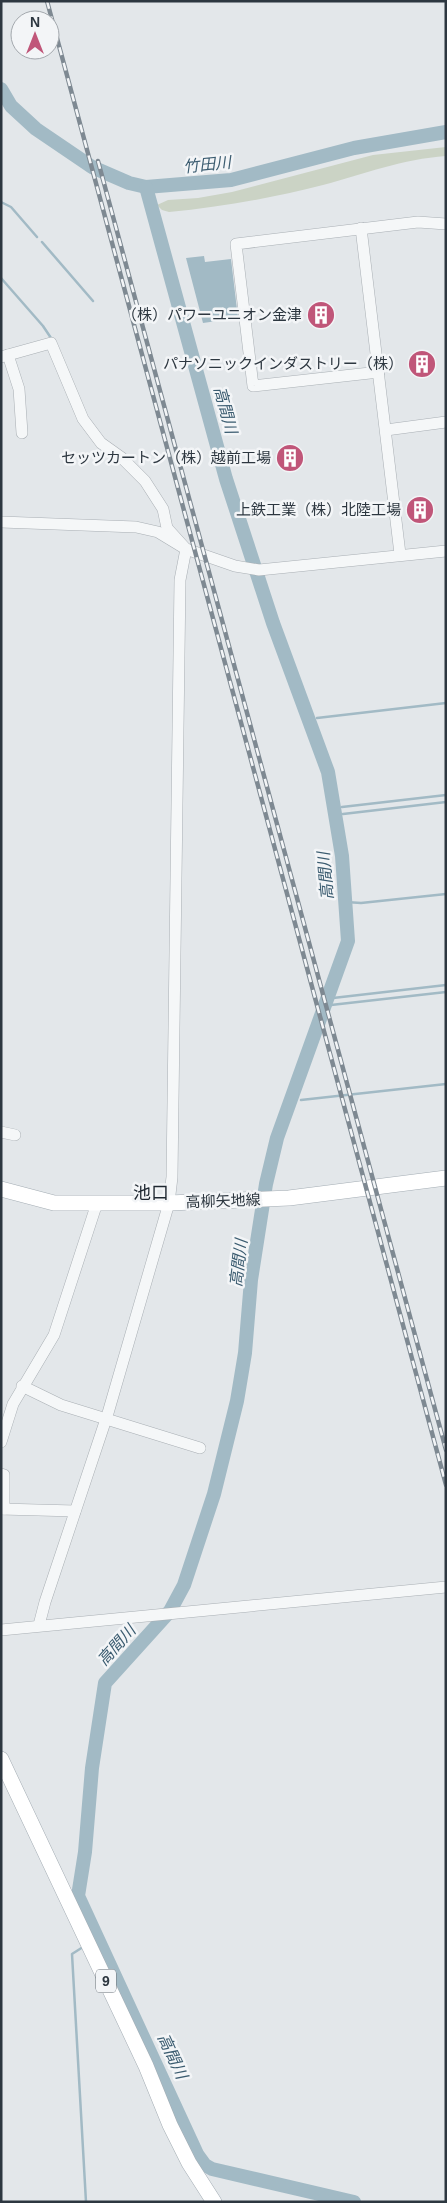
<svg xmlns="http://www.w3.org/2000/svg" width="447" height="2203" font-family="Arial,'Noto Sans JP',sans-serif">
<rect width="100%" height="100%" fill="#e3e7ea"/>
<path fill="#cbd3c5" d="M446,147V156C403,159 364,174 323,185C272,198 221,207 169,212L162,210L157,205L168,200L198,198L232,192L373,155Z"/>
<path fill="#a2bac5" d="M204,256L205,262L231,259L238,318L203,323L186,258Z"/>
<g fill="none" stroke-linecap="round" stroke-linejoin="round">
<g stroke="#a2bac5" stroke-width="2.5">
<path d="M1,202L11,207L37,237"/>
<path d="M42,242L93,301"/>
<path d="M1,278L43,326L53,341"/>
<path d="M317,718L446,703"/>
<path d="M342,807L446,795"/>
<path d="M343,814L446,802"/>
<path d="M346,902L361,903L446,894"/>
<path d="M333,998L446,985"/>
<path d="M331,1005L446,992"/>
<path d="M301,1100L446,1084"/>
<path d="M92,1942L97,1939"/>
<path d="M83,1947L72,1954L86,2202"/>
</g>
<g stroke="#a2bac5" stroke-width="14">
<path d="M1,89L11,106L36,129L92,167L129,183L146,187L231,180L354,148L446,132"/>
<path d="M146,187L226,479L273,623L328,772L342,856L348,941L277,1138L266,1184L251,1280L245,1353L237,1401L214,1494L184,1585L170,1611L105,1683L92,1768L85,1852L78,1896L197,2154L205,2165L212,2169L354,2202"/>
</g>
<defs>
<g id="minor">
<path d="M361,228L400,554"/>
<path d="M8,355L19,389L22,433"/>
<path d="M1,357L51,343L83,419L101,443L122,458L145,481L163,509L167,528L186,549L180,580L172,1177L169,1203L108,1413L45,1602L39,1625"/>
<path d="M379,372L253,386L236,244L418,222L446,224"/>
<path d="M386,430L446,422"/>
<path d="M1,522L136,527L158,532L186,549L235,566L259,570L446,551"/>
<path d="M1,1132L15,1135"/>
<path d="M22,1386L61,1405L200,1448"/>
<path d="M1,1442L13,1404L54,1335L97,1203"/>
<path d="M1,1474L4,1475V1509"/>
<path d="M1,1509L75,1511"/>
<path d="M1,1630L446,1587"/>
</g>
<g id="major">
<path d="M1,1189L54,1203H169L289,1198L446,1178"/>
<path d="M1,1759L146,2066L170,2125L189,2163L214,2202"/>
</g>
</defs>
<use href="#minor" stroke="#a9afb4" stroke-width="12"/>
<use href="#major" stroke="#a4adb4" stroke-width="16"/>
<use href="#minor" stroke="#f5f7f8" stroke-width="11"/>
<use href="#major" stroke="#fff" stroke-width="15"/>
<defs>
<g id="rail">
<path d="M47,1L446,1485"/>
<path d="M98,161L446,1450"/>
</g>
</defs>
<use href="#rail" stroke="#7e8992" stroke-width="4.5"/>
<use href="#rail" stroke="#f3f5f7" stroke-width="2.5" stroke-dasharray="8" stroke-linecap="butt"/>
</g>
<defs>
<symbol id="building-disc" viewBox="-11 -11 22 22"><circle r="9.5" fill="#c05679" stroke="#f3f5f7"/><path d="M-4-6H4V6H1V3H-1V6H-4ZM-2.5-4.3h1.7v1.8h-1.7ZM.8-4.3h1.7v1.8H.8ZM-2.5-1h1.7V.8h-1.7ZM.8-1h1.7V.8H.8Z" fill="#fff"/></symbol>
</defs>
<g fill-rule="evenodd">
<use href="#building-disc" x="305" y="299" width="32" height="32"/>
<use href="#building-disc" x="406" y="348" width="32" height="32"/>
<use href="#building-disc" x="274" y="442" width="32" height="32"/>
<use href="#building-disc" x="404" y="494" width="32" height="32"/>
</g>
<g text-anchor="middle" stroke-width="5" stroke-linejoin="round" paint-order="stroke">
<rect fill="#f3f5f7" stroke="#687077" stroke-width="1" x="96" y="1969.5" width="20" height="23" rx="4"/>
<g font-size="14" font-weight="bold" fill="#2d3740">
<text x="106" y="1986">9</text>
</g>
<g font-size="15" fill="#2d3740" stroke="#f3f5f7" text-anchor="end">
<text x="302" y="320">（株）パワーユニオン金津</text>
<text x="403" y="369">パナソニックインダストリー（株）</text>
<text x="271" y="463">セッツカートン（株）越前工場</text>
<text x="401" y="515">上鉄工業（株）北陸工場</text>
</g>
<g font-size="15" fill="#2d3740" stroke="#f3f5f7">
<text transform="translate(223 1201) rotate(-2)" y="5">高柳矢地線</text>
</g>
<g font-size="16" font-style="italic" fill="#3b5c70" stroke="#f3f5f7">
<text transform="translate(207 164) rotate(-6)" y="6">竹田川</text>
<text transform="translate(226 410) rotate(75)" y="6">高間川</text>
<text transform="translate(325 876) rotate(-95)" y="6">高間川</text>
<text transform="translate(238 1263) rotate(-83)" y="6">高間川</text>
<text transform="translate(116 1645) rotate(-48)" y="6">高間川</text>
<text transform="translate(173 2056) rotate(65)" y="6">高間川</text>
</g>
<g font-size="18" fill="#1f2831" stroke="#f3f5f7">
<text x="151" y="1199">池口</text>
</g>
</g>
<rect width="447" height="2203" fill="none" stroke="#2d3740" stroke-width="5"/>
<g transform="translate(35 35)"><circle r="24" fill="#f3f5f7" stroke="#a4a9ae"/>
<path d="M0-4L9 19L0 12L-9 19Z" fill="#c05679"/>
<text y="-8" font-size="14" font-weight="bold" text-anchor="middle" fill="#2d3740">N</text>
</g>
</svg>
